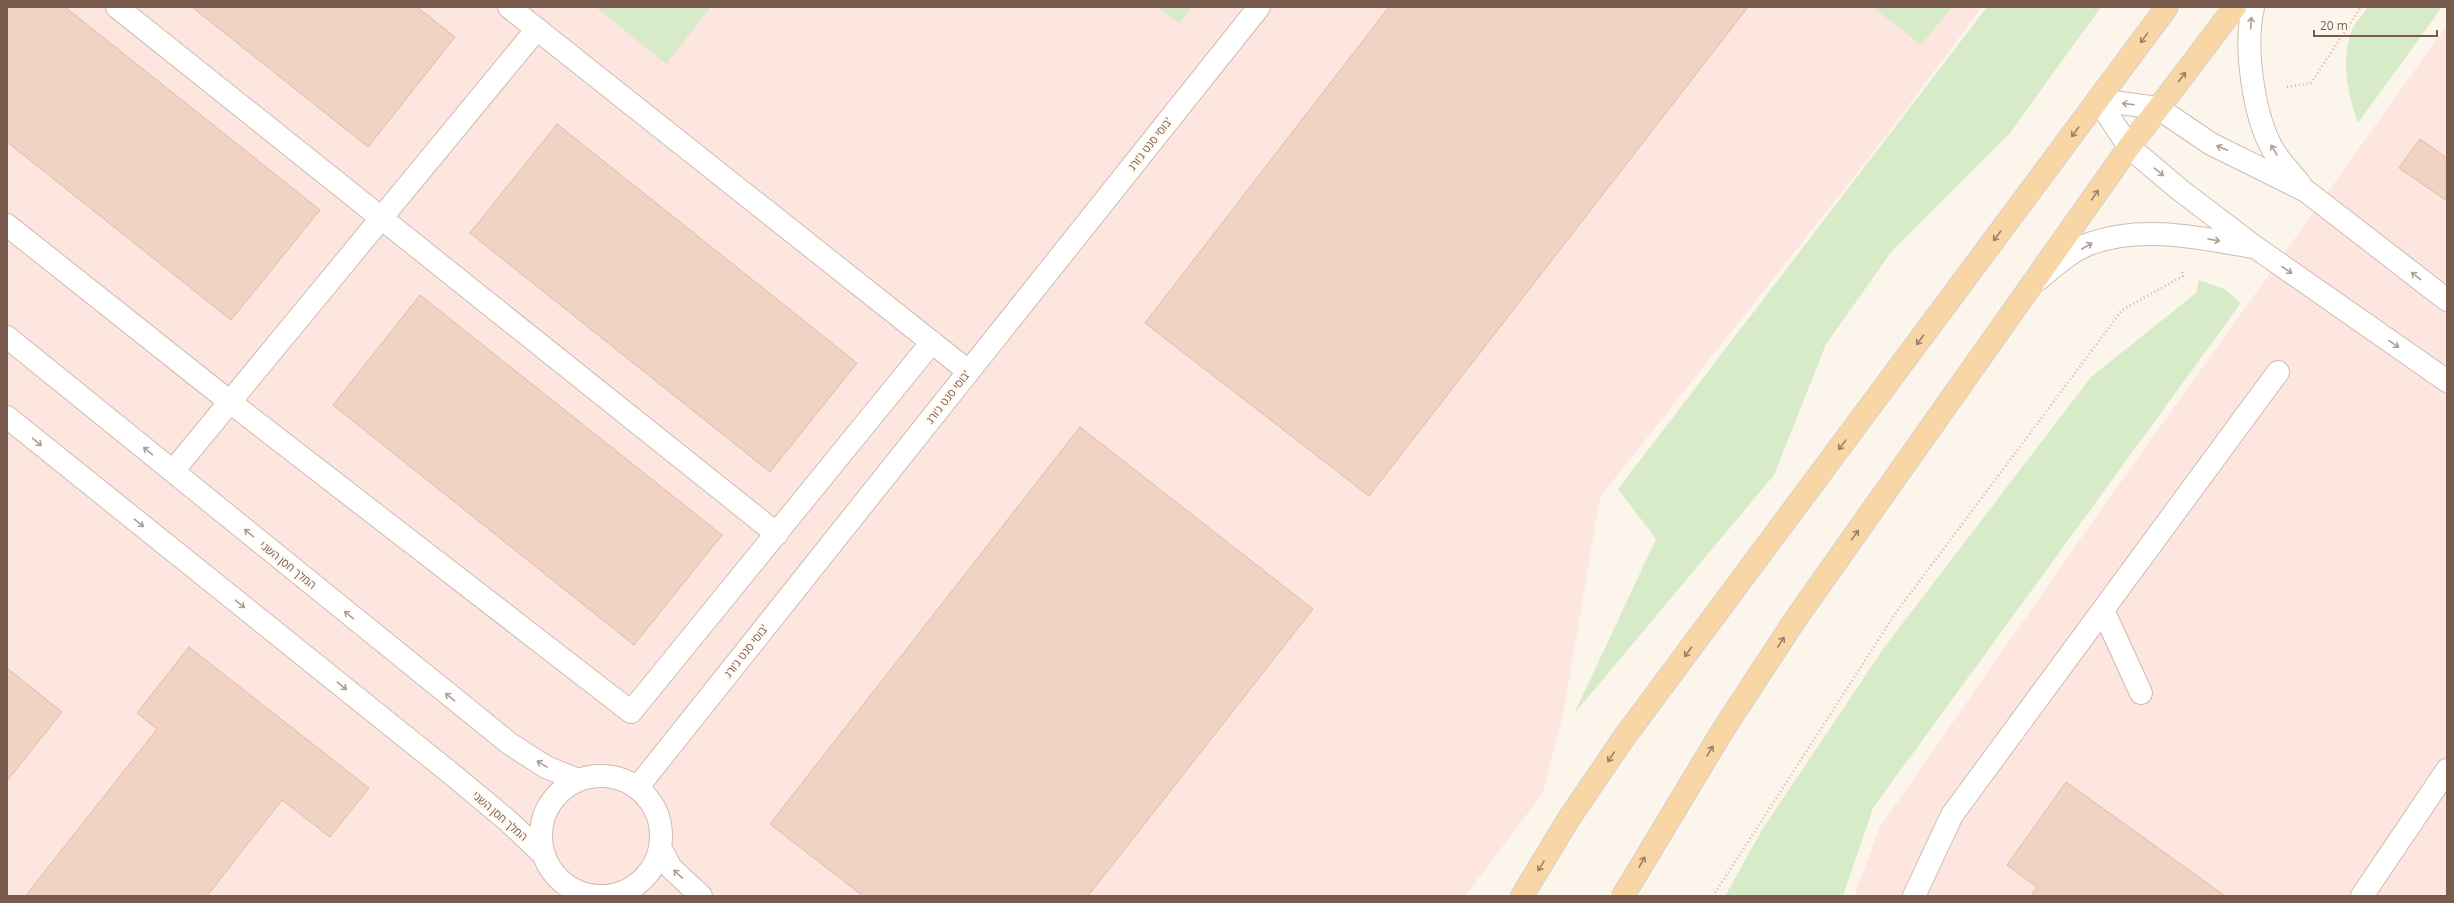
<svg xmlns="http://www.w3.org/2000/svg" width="2454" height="903" font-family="'Open Sans',Heebo,sans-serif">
<rect width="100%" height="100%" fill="#fcf5eb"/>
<g fill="#fce6df">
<path d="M7,7H1982L1873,153L1600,497L1564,710L1543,793L1465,896H7Z"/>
<path d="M2447,25V896H1854L1880,827L2086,531Z"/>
</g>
<g fill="#d8ebc8">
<path d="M596,7H711L666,64Z"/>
<path d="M1158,7H1192L1179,24Z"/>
<path d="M1873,7H1952L1921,45Z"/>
<path d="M1987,7H2101L2010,133L1892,251L1826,344L1774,475L1574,714L1656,539L1618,489Z"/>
<path d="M2368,7H2442L2358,123C2348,93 2340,61 2352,30C2355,22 2363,14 2368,7Z"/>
<path d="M2199,280L2224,289L2241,303L1873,808L1843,896H1725L1762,830L1883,649L2091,377L2196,293Z"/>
</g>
<g fill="#f1d3c3" stroke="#e4b9a3">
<path d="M7,7H65L320,210L231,320L7,142Z"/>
<path d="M192,7H417L455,37L368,147Z"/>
<path d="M1389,7H1748L1369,496L1145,323Z"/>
<path d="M557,124L857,363L770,472L470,233Z"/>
<path d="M2420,139L2447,158V201L2399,168Z"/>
<path d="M420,295L722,535L634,645L333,405Z"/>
<path d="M1080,427L1313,609L1088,896H863L770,824Z"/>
<path d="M189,647L369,788L330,837L282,800L207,896H29L27,894L157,729L137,713Z"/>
<path d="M7,668L62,712L7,781Z"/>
<path d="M2066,782L2225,896H2031L2037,887L2007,865Z"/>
</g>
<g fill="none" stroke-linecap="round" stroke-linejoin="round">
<defs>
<g id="minor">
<path d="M117,7L777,534"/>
<path d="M509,7L968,371"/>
<path d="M2253,7C2244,46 2253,113 2272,148C2279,161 2291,173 2300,184"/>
<path d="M2098,100L2129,147L2180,190L2255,247L2447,381"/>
<path d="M2098,100L2158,108L2211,144L2306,191L2447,300"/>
<path d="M7,225L230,402L631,712L932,342"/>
<path d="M2039,279C2054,266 2073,249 2092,243C2144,225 2200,238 2252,247"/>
<path d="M7,337L510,744L546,767L578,780"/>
<path d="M7,417L448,771L507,820L544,855"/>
<path d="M173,471L537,29"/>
<path d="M2103,610L2141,693"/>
<circle cx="601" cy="836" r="60"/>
<path d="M637,788L1259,7"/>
<path d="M660,847L671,868L701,896"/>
<path d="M1914,896L1952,815L2278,372"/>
<path d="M2362,896L2447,770"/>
</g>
<g id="major">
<path d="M1522,896L1568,820L1623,739L2167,7"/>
<path d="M1623,896L1723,730L1797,617L2129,147L2235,7"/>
</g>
</defs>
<use href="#minor" stroke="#cfbcaf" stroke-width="24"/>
<use href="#major" stroke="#d9d1cd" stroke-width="24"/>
<g stroke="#d7b6a5" stroke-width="2.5" stroke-dasharray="1 3" stroke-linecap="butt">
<path d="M2287,87L2311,83L2361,7"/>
<path d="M1713,896L1895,614L2122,310L2183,276L2182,269"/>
</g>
<use href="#minor" stroke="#fff" stroke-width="22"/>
<use href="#major" stroke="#f9d6a5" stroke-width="22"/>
</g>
<defs><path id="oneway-shaft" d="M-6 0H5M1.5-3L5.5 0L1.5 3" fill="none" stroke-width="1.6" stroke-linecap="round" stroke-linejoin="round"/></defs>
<g stroke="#ae9d94">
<use href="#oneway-shaft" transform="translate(2251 23) rotate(-87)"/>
<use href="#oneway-shaft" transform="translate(2128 104) rotate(-173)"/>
<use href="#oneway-shaft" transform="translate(2222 148) rotate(-157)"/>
<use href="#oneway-shaft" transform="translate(2274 150) rotate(-121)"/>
<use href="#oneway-shaft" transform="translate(2159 172) rotate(40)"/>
<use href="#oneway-shaft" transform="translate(2214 240) rotate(10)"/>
<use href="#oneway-shaft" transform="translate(2087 246) rotate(-30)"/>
<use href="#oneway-shaft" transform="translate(2287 270) rotate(35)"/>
<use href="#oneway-shaft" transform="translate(2416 276) rotate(-142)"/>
<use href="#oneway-shaft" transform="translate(2394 344) rotate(35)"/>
<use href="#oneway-shaft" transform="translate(37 442) rotate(39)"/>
<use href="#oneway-shaft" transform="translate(148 451) rotate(-141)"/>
<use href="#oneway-shaft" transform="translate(139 523) rotate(39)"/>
<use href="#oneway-shaft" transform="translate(249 533) rotate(-141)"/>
<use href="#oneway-shaft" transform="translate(240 604) rotate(39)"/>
<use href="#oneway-shaft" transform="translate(349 615) rotate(-141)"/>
<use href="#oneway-shaft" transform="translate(342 686) rotate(39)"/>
<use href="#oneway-shaft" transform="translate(450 697) rotate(-141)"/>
<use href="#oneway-shaft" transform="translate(542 764) rotate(-149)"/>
<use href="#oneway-shaft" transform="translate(678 874) rotate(-137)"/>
</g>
<g stroke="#9f8067">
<use href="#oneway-shaft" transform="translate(2144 38) rotate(126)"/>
<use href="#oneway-shaft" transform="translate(2182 77) rotate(-53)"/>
<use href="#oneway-shaft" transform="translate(2075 132) rotate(127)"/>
<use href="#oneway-shaft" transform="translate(2095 195) rotate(-55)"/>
<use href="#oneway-shaft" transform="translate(1997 236) rotate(127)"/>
<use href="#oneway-shaft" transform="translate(1920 340) rotate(127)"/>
<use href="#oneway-shaft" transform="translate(1842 445) rotate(127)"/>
<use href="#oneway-shaft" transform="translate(1855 535) rotate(-54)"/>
<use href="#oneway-shaft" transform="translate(1781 642) rotate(-57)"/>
<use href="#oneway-shaft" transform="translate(1688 652) rotate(127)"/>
<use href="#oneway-shaft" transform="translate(1710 751) rotate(-59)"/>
<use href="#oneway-shaft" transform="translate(1611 757) rotate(124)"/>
<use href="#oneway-shaft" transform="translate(1642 862) rotate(-61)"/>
<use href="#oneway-shaft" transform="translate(1541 866) rotate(121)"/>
</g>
<g text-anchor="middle" stroke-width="4" stroke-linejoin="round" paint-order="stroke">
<g font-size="11" fill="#785b4d" stroke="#fff9f1">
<text transform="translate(1150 144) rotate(-52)" y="4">בוסי סנט ג'ורג'</text>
<text transform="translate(948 397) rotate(-52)" y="4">בוסי סנט ג'ורג'</text>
<text transform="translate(288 565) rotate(39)" y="4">המלך חסן השני</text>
<text transform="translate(746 651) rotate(-52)" y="4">בוסי סנט ג'ורג'</text>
<text transform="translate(500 816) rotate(41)" y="4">המלך חסן השני</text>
</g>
</g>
<rect width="2454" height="903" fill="none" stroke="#785b4d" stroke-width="16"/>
<path d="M2314 30v6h123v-6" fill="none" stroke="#785b4d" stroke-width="2"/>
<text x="2320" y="30" font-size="12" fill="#785b4d" stroke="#fff9f1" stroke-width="3" paint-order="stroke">20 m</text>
</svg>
